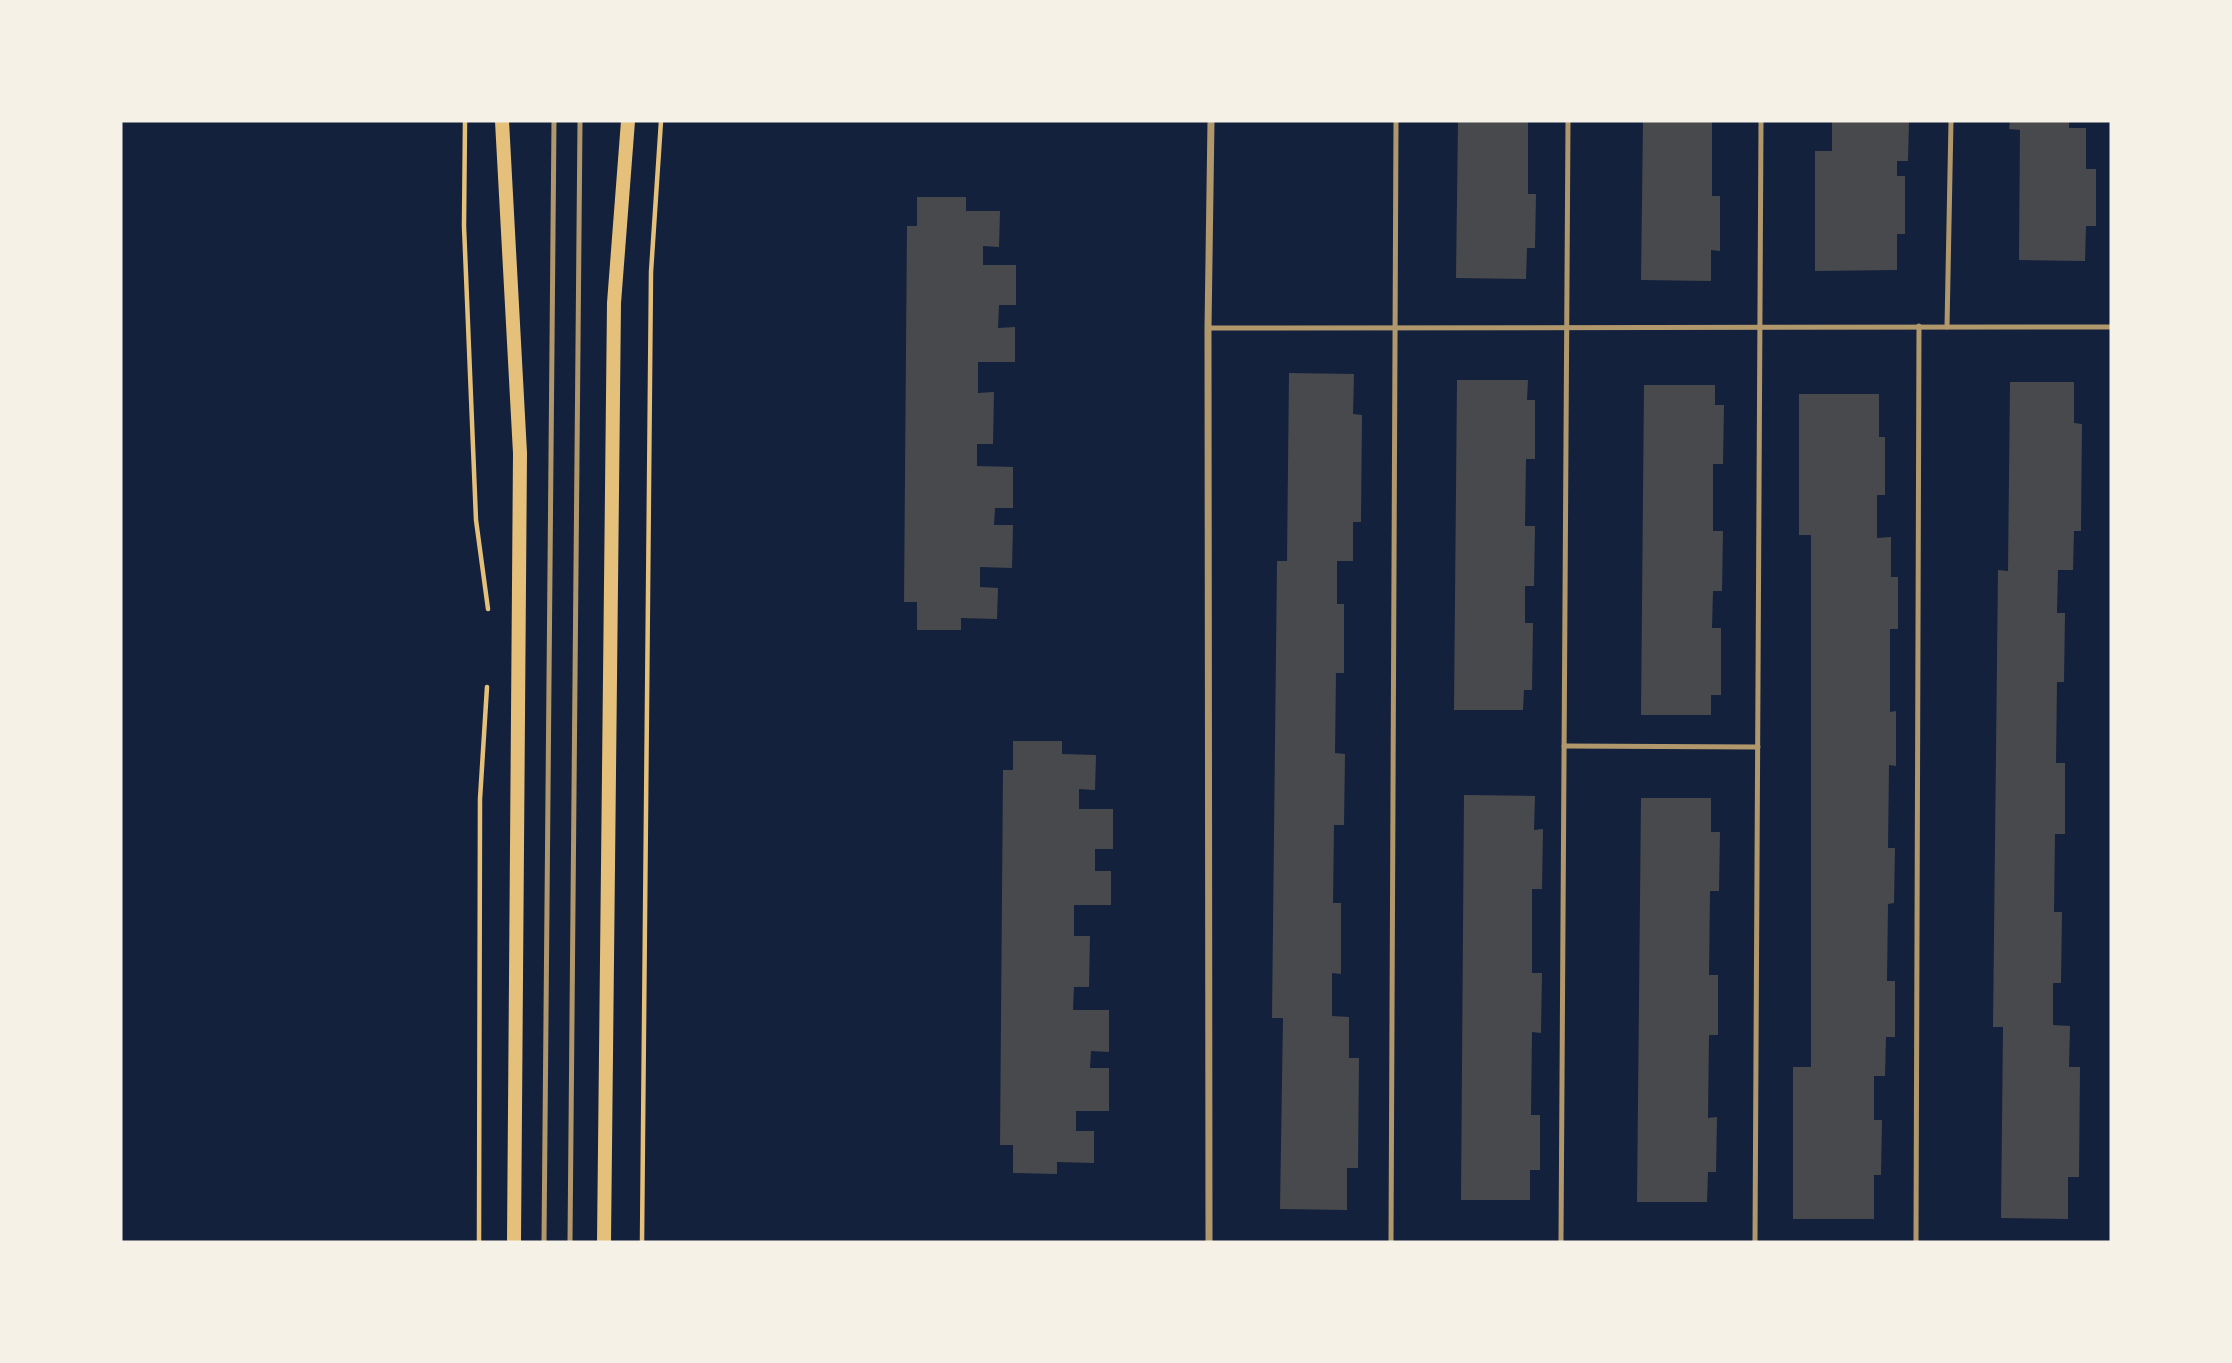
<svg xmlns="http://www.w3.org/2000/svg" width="2232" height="1363" font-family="'Space Grotesk',sans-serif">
<rect width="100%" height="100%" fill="#14213d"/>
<g fill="#48494c">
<path d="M1458,121H1528V194H1536L1535,248H1527L1526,279L1456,278Z"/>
<path d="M1643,121H1712V196H1720V251L1711,250V281L1641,280Z"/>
<path d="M1832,121H1909L1908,161H1897V176H1905V234H1897V270L1815,271V151H1832Z"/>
<path d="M2010,121H2069V128H2086V169H2096V226H2086L2085,261L2019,260L2020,130L2009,129Z"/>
<path d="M917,197H966V211H1000L999,247L983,246V265H1016V305H999L998,328L1015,327V362H978V393L994,392L993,444H977V466L1013,467V508H995L994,525H1013L1012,568L980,567V587L998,588L997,619L961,618V630H917V602H904L907,226H917Z"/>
<path d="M1289,373L1354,374L1353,414L1362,415L1361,522H1353V561H1337V604H1344V673H1336L1335,753L1345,754L1344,825H1334L1333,903H1341V974L1332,973V1016L1349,1017V1058H1359L1358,1168H1347V1210L1280,1209L1283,1018H1272L1277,561H1287Z"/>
<path d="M1457,380H1528L1527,400H1535V459H1526L1525,526H1535L1534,586H1525V623H1533L1532,690H1524L1523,710H1454Z"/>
<path d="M2010,382H2074V423L2082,424L2081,531H2074L2073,570H2058L2057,613H2065L2064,682H2057L2056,763H2065V834H2055L2054,912H2062L2061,983H2053V1025L2070,1026L2069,1067H2080L2079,1177H2068V1219L2001,1218L2003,1027H1993L1998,570L2008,571Z"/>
<path d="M1644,385H1715V405H1724L1723,464H1713V531H1723L1722,591H1713L1712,628H1721V695H1711V715H1641Z"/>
<path d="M1799,394H1879V437H1885V495H1877V538L1891,537V577H1898V629H1890V712L1896,711V766L1889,765L1888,848H1895L1894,903L1888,904L1887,981H1895V1037H1886L1885,1076H1874V1120H1882L1881,1175H1874V1219H1793V1067H1811V535H1799Z"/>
<path d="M1013,741H1062V754L1096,755L1095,790L1079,789V809H1113V849H1095V871H1111V905H1074V936H1090L1089,987H1074L1073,1010H1109V1052L1091,1051L1090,1068H1109V1111H1076V1131H1094V1163L1057,1162V1174L1013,1173V1145H1000L1003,770H1013Z"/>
<path d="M1464,795L1535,796L1534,830L1543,829L1542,889H1532V973H1542L1541,1033L1532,1032L1531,1115H1540V1170H1530V1200H1461Z"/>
<path d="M1641,798H1711V832H1720L1719,891H1710L1709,975H1718V1035H1709L1708,1118L1717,1117L1716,1172H1708L1707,1202H1637Z"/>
</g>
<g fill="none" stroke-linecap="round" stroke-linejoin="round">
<g stroke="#e5c07b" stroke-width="4.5">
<path d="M465,121L464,226L476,520L488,609"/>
<path d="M479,1242L480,799L487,687"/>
<path d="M642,1242L651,272L661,121"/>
</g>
<g stroke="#b1986c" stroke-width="5">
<path d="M1947,327L1951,121"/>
<path d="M1208,328L2111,327"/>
<path d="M1564,746L1758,747"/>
<path d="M544,1242L554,121"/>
<path d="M570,1242L580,121"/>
<path d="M1391,1242L1396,121"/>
<path d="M1561,1242L1568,121"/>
<path d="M1755,1242L1761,121"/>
<path d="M1916,1242L1919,326"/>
</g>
<path stroke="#b1986c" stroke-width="7" d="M1209,1242L1208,328L1211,121"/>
<g stroke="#e5c07b" stroke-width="14">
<path d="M502,121L520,453L514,1242"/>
<path d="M604,1242L614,303L628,121"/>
</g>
</g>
<rect width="2232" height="1363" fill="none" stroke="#f6f1e7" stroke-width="245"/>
</svg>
